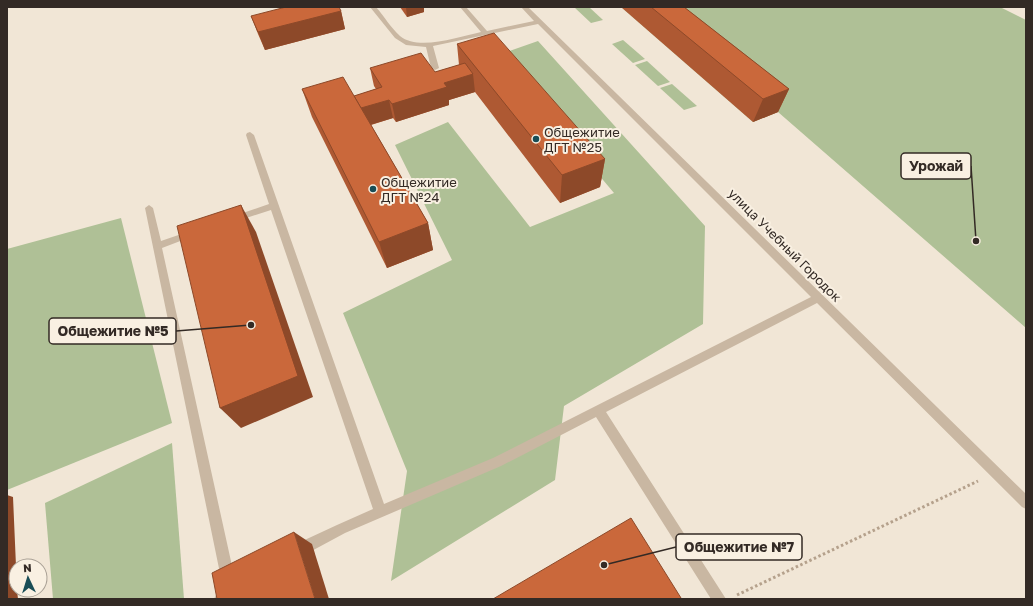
<svg xmlns="http://www.w3.org/2000/svg" width="1033" height="606" font-family="'Golos Text',sans-serif">
<rect width="100%" height="100%" fill="#f1e6d6"/>
<g fill="#afc096">
<path d="M574,7H589L603,20L591,23Z"/>
<path d="M621,7H1000L1026,20V328L778,112L753,122Z"/>
<path d="M623,40L645,59L633,63L612,44Z"/>
<path d="M538,41L705,226L703,324L564,406L555,480L391,581L407,471L343,313L452,260L395,145L448,122L530,227L614,193L498,55Z"/>
<path d="M647,61L670,82L658,86L635,65Z"/>
<path d="M672,84L697,106L684,110L660,88Z"/>
<path d="M121,218L172,423L7,490V249Z"/>
<path d="M172,443L184,599H53L45,503Z"/>
</g>
<g fill="none" stroke-linecap="round" stroke-linejoin="round">
<path stroke="#b5a18c" stroke-width="3" stroke-dasharray="2.5 2.5" stroke-linecap="butt" d="M737,595L978,481"/>
<g fill="#c9b7a2" fill-rule="evenodd">
<path d="M279,7H288L284,9H280Z"/>
<path d="M370,7H376C384,16 391,28 400,36C418,51 459,37 481,32L460,7H466L487,31L534,21L521,7H528L1026,494V509L1022,507L817,303L606,412L726,599H711L596,417L501,466L345,533L306,554L301,555L296,554L295,549L296,544L337,525L373,509L271,210L234,222L229,219L231,217L269,204L246,135L247,133L250,132L254,135L384,504L493,458L811,297L538,24L433,46L439,68L435,70L431,68L426,47L406,45L395,38Z"/>
<path d="M149,205L153,208L161,241L193,230L198,233L196,235L162,248L236,584L228,599H214L222,583L145,208Z"/>
</g>
</g>
<g fill="#ae5933">
<path d="M400,7H424V12L407,17Z"/>
<path d="M621,7H684L789,89L778,112L753,122Z"/>
<path d="M341,11L345,29L265,50L258,34L251,16Z"/>
<path d="M457,44L605,159L600,187L560,203L475,92L449,100V105L396,122L393,118L371,125L428,223L433,250L387,268L312,117L302,89L354,96L376,89L374,86L370,68L435,72L459,65Z"/>
</g>
<g fill="#8d4929">
<path d="M406,7H424V12L407,17Z"/>
<path d="M341,11L345,29L265,50L258,32Z"/>
<path d="M473,74L475,92L449,100V105L396,122L392,104L444,83Z"/>
<path d="M789,89L778,112L753,122L763,99Z"/>
<path d="M389,100L393,118L363,127L358,109Z"/>
<path d="M605,159L600,187L560,203L562,175Z"/>
<path d="M241,205L256,232L313,397L241,428L220,408Z"/>
<path d="M428,223L433,250L387,268L379,242Z"/>
<path d="M7,495L13,497L16,566V590H17L18,599H7Z"/>
<path d="M294,532L312,544L329,599H315Z"/>
</g>
<g fill="#ca683b" stroke="#8d4929">
<path d="M286,7H339L341,11L258,32L251,16Z"/>
<path d="M651,7H684L789,89L763,99Z"/>
<path d="M494,33L605,159L562,175L457,44Z"/>
<path d="M421,53L435,72L465,63L473,74L444,83L447,87L392,104L389,100L361,108L354,96L382,87L370,68Z"/>
<path d="M343,77L428,223L379,242L302,89Z"/>
<path d="M241,205L298,376L220,408L177,226Z"/>
<path d="M631,518L681,598L680,599H493Z"/>
<path d="M294,532L315,599H217L212,573Z"/>
</g>
<g fill="#194d56" stroke="#f9f0e2" stroke-width="1.5">
<circle cx="536" cy="139" r="4"/>
<circle cx="373" cy="189" r="4"/>
</g>
<g text-anchor="middle" stroke-width="4" stroke-linejoin="round" paint-order="stroke">
<g font-size="13" fill="#332a25" stroke="#f9f0e2" text-anchor="start">
<text x="544" y="137">Общежитие<tspan x="544" dy="15">ДГТ №25</tspan></text>
<text x="381" y="187">Общежитие<tspan x="381" dy="15">ДГТ №24</tspan></text>
</g>
<g font-size="13" fill="#332a25" stroke="#f9f0e2">
<text transform="translate(785 245) rotate(45)" y="5">улица Учебный Городок</text>
</g>
</g>
<path fill="none" stroke="#332a25" stroke-width="1.5" d="M976 241L971 166M251 325L176 331M604 565L676 547"/>
<g fill="#332a25" stroke="#f9f0e2" stroke-width="1.5">
<circle cx="976" cy="241" r="4"/>
<circle cx="251" cy="325" r="4"/>
<circle cx="604" cy="565" r="4"/>
</g>
<g fill="#f9f0e2" stroke="#332a25" stroke-width="1.5">
<rect x="901" y="153" width="70" height="26" rx="4"/>
<rect x="49" y="318" width="127" height="26" rx="4"/>
<rect x="676" y="534" width="126" height="26" rx="4"/>
</g>
<g font-size="14" text-anchor="middle" font-weight="bold" fill="#332a25">
<text x="936" y="171">Урожай</text>
<text x="113" y="336">Общежитие №5</text>
<text x="739" y="552">Общежитие №7</text>
</g>
<rect width="1033" height="606" fill="none" stroke="#332a25" stroke-width="16"/>
<g transform="translate(28 578) rotate(356)"><circle r="19" fill="#f9f0e2" stroke="#aaa196"/>
<path d="M0-3L7 15L0 10L-7 15Z" fill="#194d56"/>
<text y="-6" font-size="11" font-weight="bold" text-anchor="middle" fill="#332a25">N</text>
</g>
</svg>
